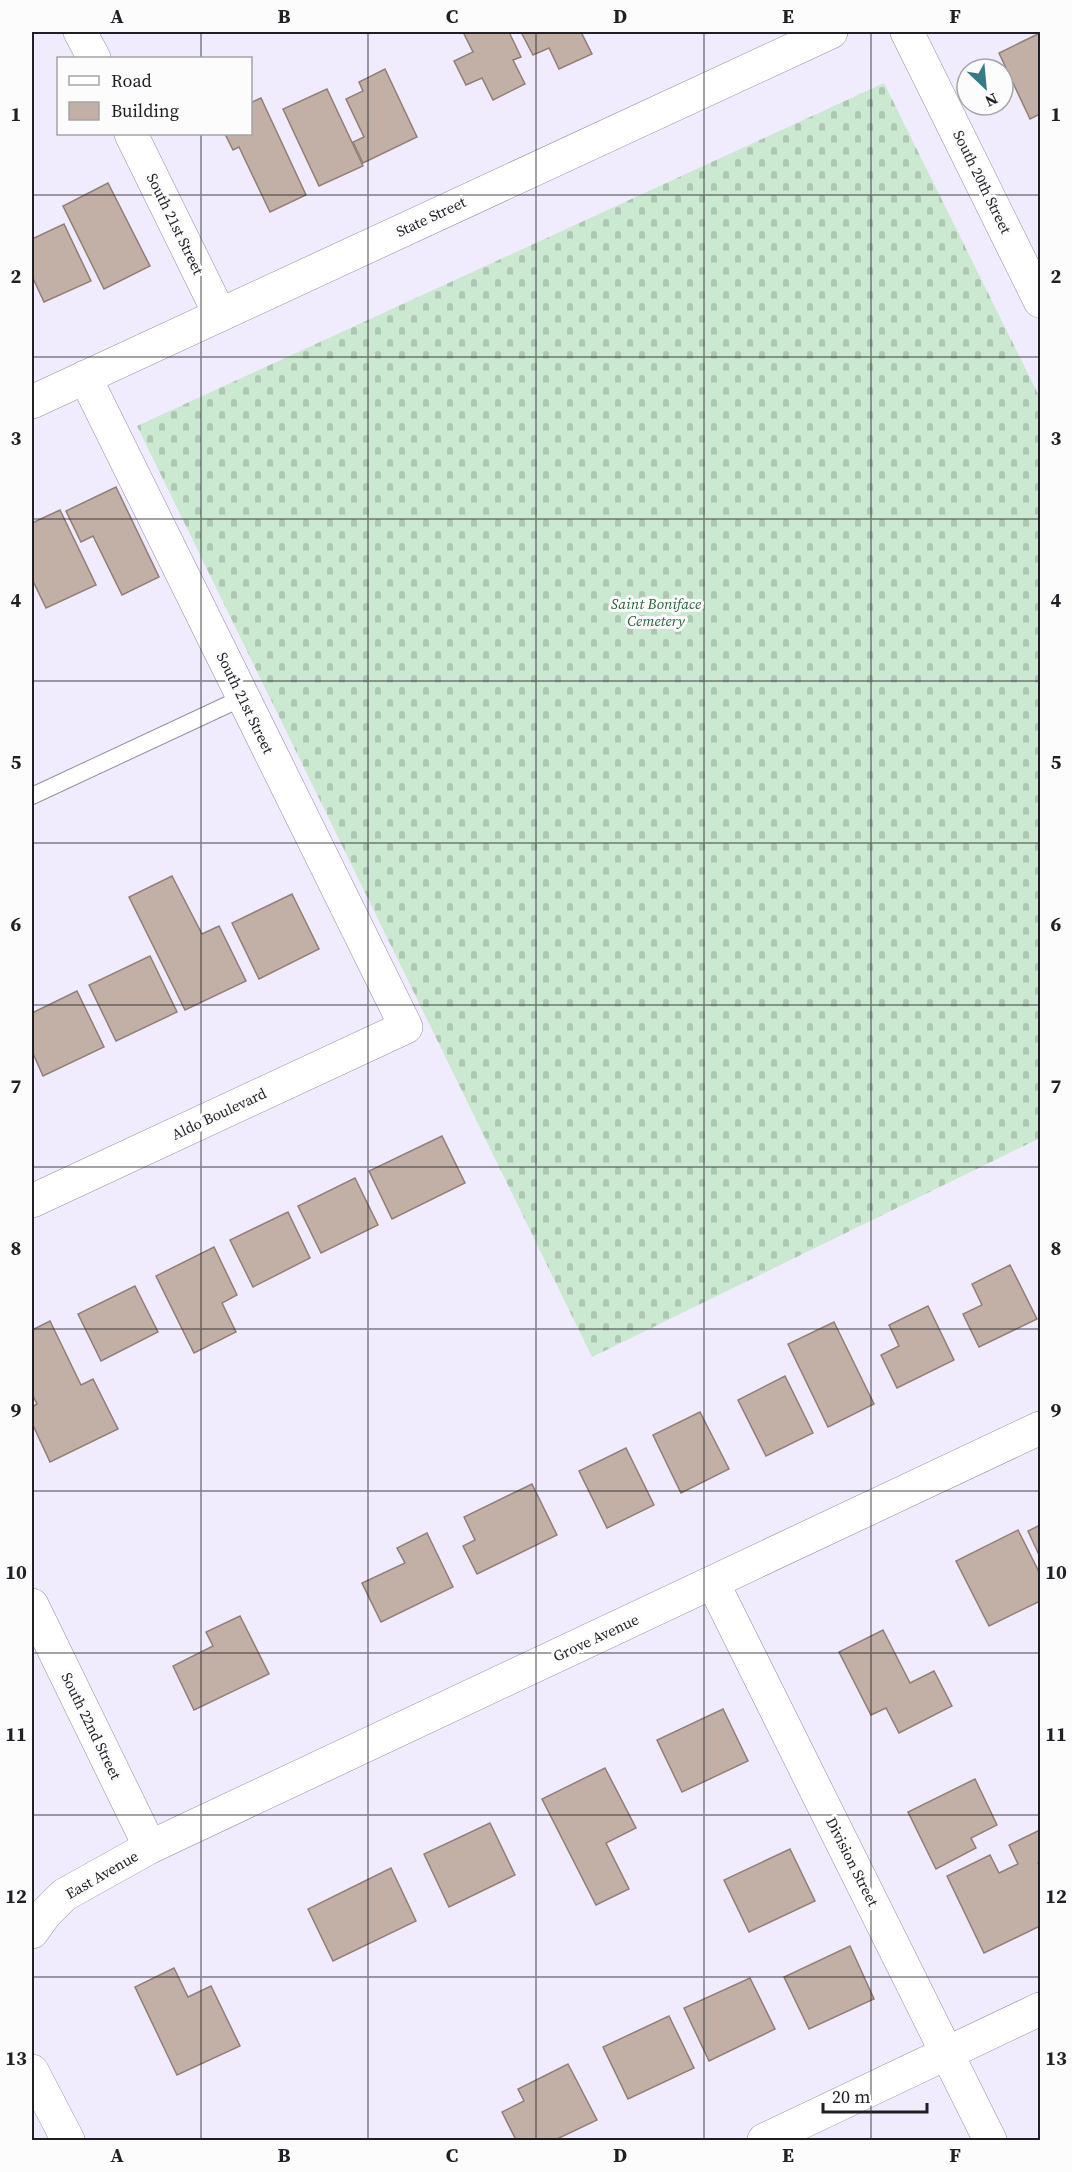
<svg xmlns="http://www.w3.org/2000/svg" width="1072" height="2172" font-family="'Source Serif 4',serif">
<defs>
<pattern id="cemetery-stones" width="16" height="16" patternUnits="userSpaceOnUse" patternTransform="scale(1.5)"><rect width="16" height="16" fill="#cbe9d1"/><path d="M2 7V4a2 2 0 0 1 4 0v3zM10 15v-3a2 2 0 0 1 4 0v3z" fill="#aec7b3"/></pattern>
</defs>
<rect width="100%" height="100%" fill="#f0ecfe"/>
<path fill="url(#cemetery-stones)" d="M884,83L1040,398V1138L592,1357L137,426Z"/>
<g fill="#c2afa6" stroke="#917f77" stroke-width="1.5">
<path d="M463,32H509L521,57L513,60L525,84L493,100L482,78L466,85L454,61L473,52Z"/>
<path d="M521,32H581L592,54L559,69L549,48L533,55Z"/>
<path d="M1040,33V114L1030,119L999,53Z"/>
<path d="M385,69L417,137L363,163L353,142L364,137L346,99L363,91L359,82Z"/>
<path d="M327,89L363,166L319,186L283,109Z"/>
<path d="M261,98L306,195L270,212L239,147L233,150L225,134H250V103Z"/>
<path d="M108,183L150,266L104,289L63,206Z"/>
<path d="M64,224L91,281L44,302L32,276V239Z"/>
<path d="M116,487L159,577L122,595L93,536L81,542L66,511Z"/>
<path d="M60,510L96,585L46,608L32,579V523Z"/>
<path d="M172,876L202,934L219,926L246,981L185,1010L129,897Z"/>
<path d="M292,894L319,949L259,979L232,923Z"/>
<path d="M150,956L177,1012L116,1041L89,985Z"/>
<path d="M77,991L104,1047L43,1076L32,1051V1013Z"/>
<path d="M442,1136L465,1183L392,1219L369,1171Z"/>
<path d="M355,1178L378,1225L321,1253L298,1206Z"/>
<path d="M288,1212L310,1258L253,1287L230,1240Z"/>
<path d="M214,1247L237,1295L222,1303L236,1332L194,1353L156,1276Z"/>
<path d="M1010,1265L1037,1319L979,1347L963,1314L982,1305L972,1284Z"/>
<path d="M135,1286L158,1332L101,1361L78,1314Z"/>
<path d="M928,1306L954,1360L897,1388L881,1355L899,1346L889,1325Z"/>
<path d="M50,1321L81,1385L93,1379L118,1429L50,1462L32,1423V1407L37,1404L32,1394V1330Z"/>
<path d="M834,1322L874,1404L828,1427L788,1344Z"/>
<path d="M785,1376L813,1433L766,1456L738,1400Z"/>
<path d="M700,1412L729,1469L681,1493L653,1435Z"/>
<path d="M626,1448L654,1505L607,1528L579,1471Z"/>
<path d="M532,1484L557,1535L477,1574L463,1546L475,1540L464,1517Z"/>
<path d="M1040,1525V1557L1028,1531Z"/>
<path d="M1018,1530L1040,1574V1601L989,1626L956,1561Z"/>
<path d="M427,1533L453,1587L381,1622L362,1583L405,1563L397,1548Z"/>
<path d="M240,1616L269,1674L194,1710L173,1666L213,1646L206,1632Z"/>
<path d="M883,1630L910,1683L934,1671L952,1706L899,1733L886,1708L871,1715L839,1652Z"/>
<path d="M723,1709L748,1761L682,1792L657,1740Z"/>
<path d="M605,1768L636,1828L606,1843L629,1889L596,1905L542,1799Z"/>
<path d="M975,1779L997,1825L971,1838L976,1848L936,1869L908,1812Z"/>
<path d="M490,1823L515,1875L449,1907L424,1854Z"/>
<path d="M1040,1830V1861L1038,1863L1040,1869V1926L984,1953L947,1876L990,1855L999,1873L1018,1864L1009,1845Z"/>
<path d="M790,1849L815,1901L749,1932L724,1880Z"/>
<path d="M391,1868L416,1921L333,1961L308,1909Z"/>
<path d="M850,1946L874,1999L809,2029L784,1977Z"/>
<path d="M174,1968L188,1997L211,1986L240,2046L177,2075L135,1987Z"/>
<path d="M750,1978L775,2029L709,2061L684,2008Z"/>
<path d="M669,2016L694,2068L628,2099L603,2047Z"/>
<path d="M568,2064L597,2120L555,2140H516L502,2112L524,2101L518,2089Z"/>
</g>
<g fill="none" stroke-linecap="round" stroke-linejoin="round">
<defs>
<path id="service" d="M32,796L242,698"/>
<g id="minor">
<path d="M80,32L94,58"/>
<path d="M907,32L1040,301"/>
<path d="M131,134L220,315"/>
<path d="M32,1201L406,1027L85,377"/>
<path d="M713,1583L990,2140"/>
<path d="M32,1605L150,1847"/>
<path d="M32,1932L45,1914L64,1895L150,1847L1040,1428"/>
<path d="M32,2071L68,2140"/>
<path d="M764,2140L1040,2009"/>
</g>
<path id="tertiary" d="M32,402L831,32"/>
</defs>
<use href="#service" stroke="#938f9f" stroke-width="18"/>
<use href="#minor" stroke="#938f9f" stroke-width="34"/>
<use href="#tertiary" stroke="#938f9f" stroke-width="34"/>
<use href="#service" stroke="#fff" stroke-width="16"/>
<use href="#minor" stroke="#fff" stroke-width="33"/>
<use href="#tertiary" stroke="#fff" stroke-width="33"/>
</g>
<path fill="none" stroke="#201f25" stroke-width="1.5" stroke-opacity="0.55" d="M201,32V58M368,32V2140M536,32V2140M704,32V2140M871,32V2140M201,134V2140M32,195H1040M32,357H1040M32,519H1040M32,681H1040M32,843H1040M32,1005H1040M32,1167H1040M32,1329H1040M32,1491H1040M32,1653H1040M32,1815H1040M32,1977H1040"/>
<g text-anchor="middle" stroke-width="6" stroke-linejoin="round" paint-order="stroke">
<g font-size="15" fill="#201f25" stroke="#fcfcfc">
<text transform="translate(982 182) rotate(64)" y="5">South 20th Street</text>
<text transform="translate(431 217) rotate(-25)" y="5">State Street</text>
<text transform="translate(175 224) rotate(64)" y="5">South 21st Street</text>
<text transform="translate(245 703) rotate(64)" y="5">South 21st Street</text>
<text transform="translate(219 1114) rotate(-25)" y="5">Aldo Boulevard</text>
<text transform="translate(596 1638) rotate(-25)" y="5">Grove Avenue</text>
<text transform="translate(91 1726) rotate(64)" y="5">South 22nd Street</text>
<text transform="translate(852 1862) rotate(63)" y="5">Division Street</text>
<text transform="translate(102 1875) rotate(-30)" y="5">East Avenue</text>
</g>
<g font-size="15" font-style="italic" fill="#28643a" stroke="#fcfcfc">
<text x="656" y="609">Saint Boniface<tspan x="656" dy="17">Cemetery</tspan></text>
</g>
</g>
<rect width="1072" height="2172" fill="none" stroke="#fcfcfc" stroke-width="66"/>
<rect x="57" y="57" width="195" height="78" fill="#fcfcfc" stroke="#a4a4a6" stroke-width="1.5"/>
<rect x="69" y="76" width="30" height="9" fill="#ffffff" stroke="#a4a4a6" stroke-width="1.5"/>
<text x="111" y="87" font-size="18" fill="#201f25">Road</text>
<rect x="69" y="102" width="30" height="18" fill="#c2afa6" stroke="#a4a4a6" stroke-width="1.5"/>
<text x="111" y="117" font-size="18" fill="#201f25">Building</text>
<g transform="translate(985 87) rotate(154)"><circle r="28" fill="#fcfcfc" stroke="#a4a4a6" stroke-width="1.5"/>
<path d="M0-4.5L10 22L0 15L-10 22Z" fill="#357a87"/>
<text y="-9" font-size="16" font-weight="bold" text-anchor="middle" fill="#201f25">N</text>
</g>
<path d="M823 2103v9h104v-9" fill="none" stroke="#201f25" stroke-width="3"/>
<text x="832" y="2103" font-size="18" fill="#201f25" stroke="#fcfcfc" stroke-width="4.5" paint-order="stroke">20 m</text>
<rect x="33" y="33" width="1006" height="2106" fill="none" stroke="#201f25" stroke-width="2"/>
<g font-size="20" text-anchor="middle" font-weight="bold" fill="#201f25">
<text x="117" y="23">A</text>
<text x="284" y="23">B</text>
<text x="452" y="23">C</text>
<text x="620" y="23">D</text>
<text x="788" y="23">E</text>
<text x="955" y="23">F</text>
<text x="16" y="121">1</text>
<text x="1056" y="121">1</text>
<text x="16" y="283">2</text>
<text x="1056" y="283">2</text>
<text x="16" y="445">3</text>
<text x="1056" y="445">3</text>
<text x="16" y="607">4</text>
<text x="1056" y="607">4</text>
<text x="16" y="769">5</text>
<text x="1056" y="769">5</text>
<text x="16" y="931">6</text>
<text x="1056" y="931">6</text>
<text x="16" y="1093">7</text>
<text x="1056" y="1093">7</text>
<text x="16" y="1255">8</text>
<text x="1056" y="1255">8</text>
<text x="16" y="1417">9</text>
<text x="1056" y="1417">9</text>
<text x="16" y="1579">10</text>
<text x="1056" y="1579">10</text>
<text x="16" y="1741">11</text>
<text x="1056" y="1741">11</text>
<text x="16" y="1903">12</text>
<text x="1056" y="1903">12</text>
<text x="16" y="2065">13</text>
<text x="1056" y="2065">13</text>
<text x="117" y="2162">A</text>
<text x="284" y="2162">B</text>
<text x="452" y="2162">C</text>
<text x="620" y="2162">D</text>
<text x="788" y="2162">E</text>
<text x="955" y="2162">F</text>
</g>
</svg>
